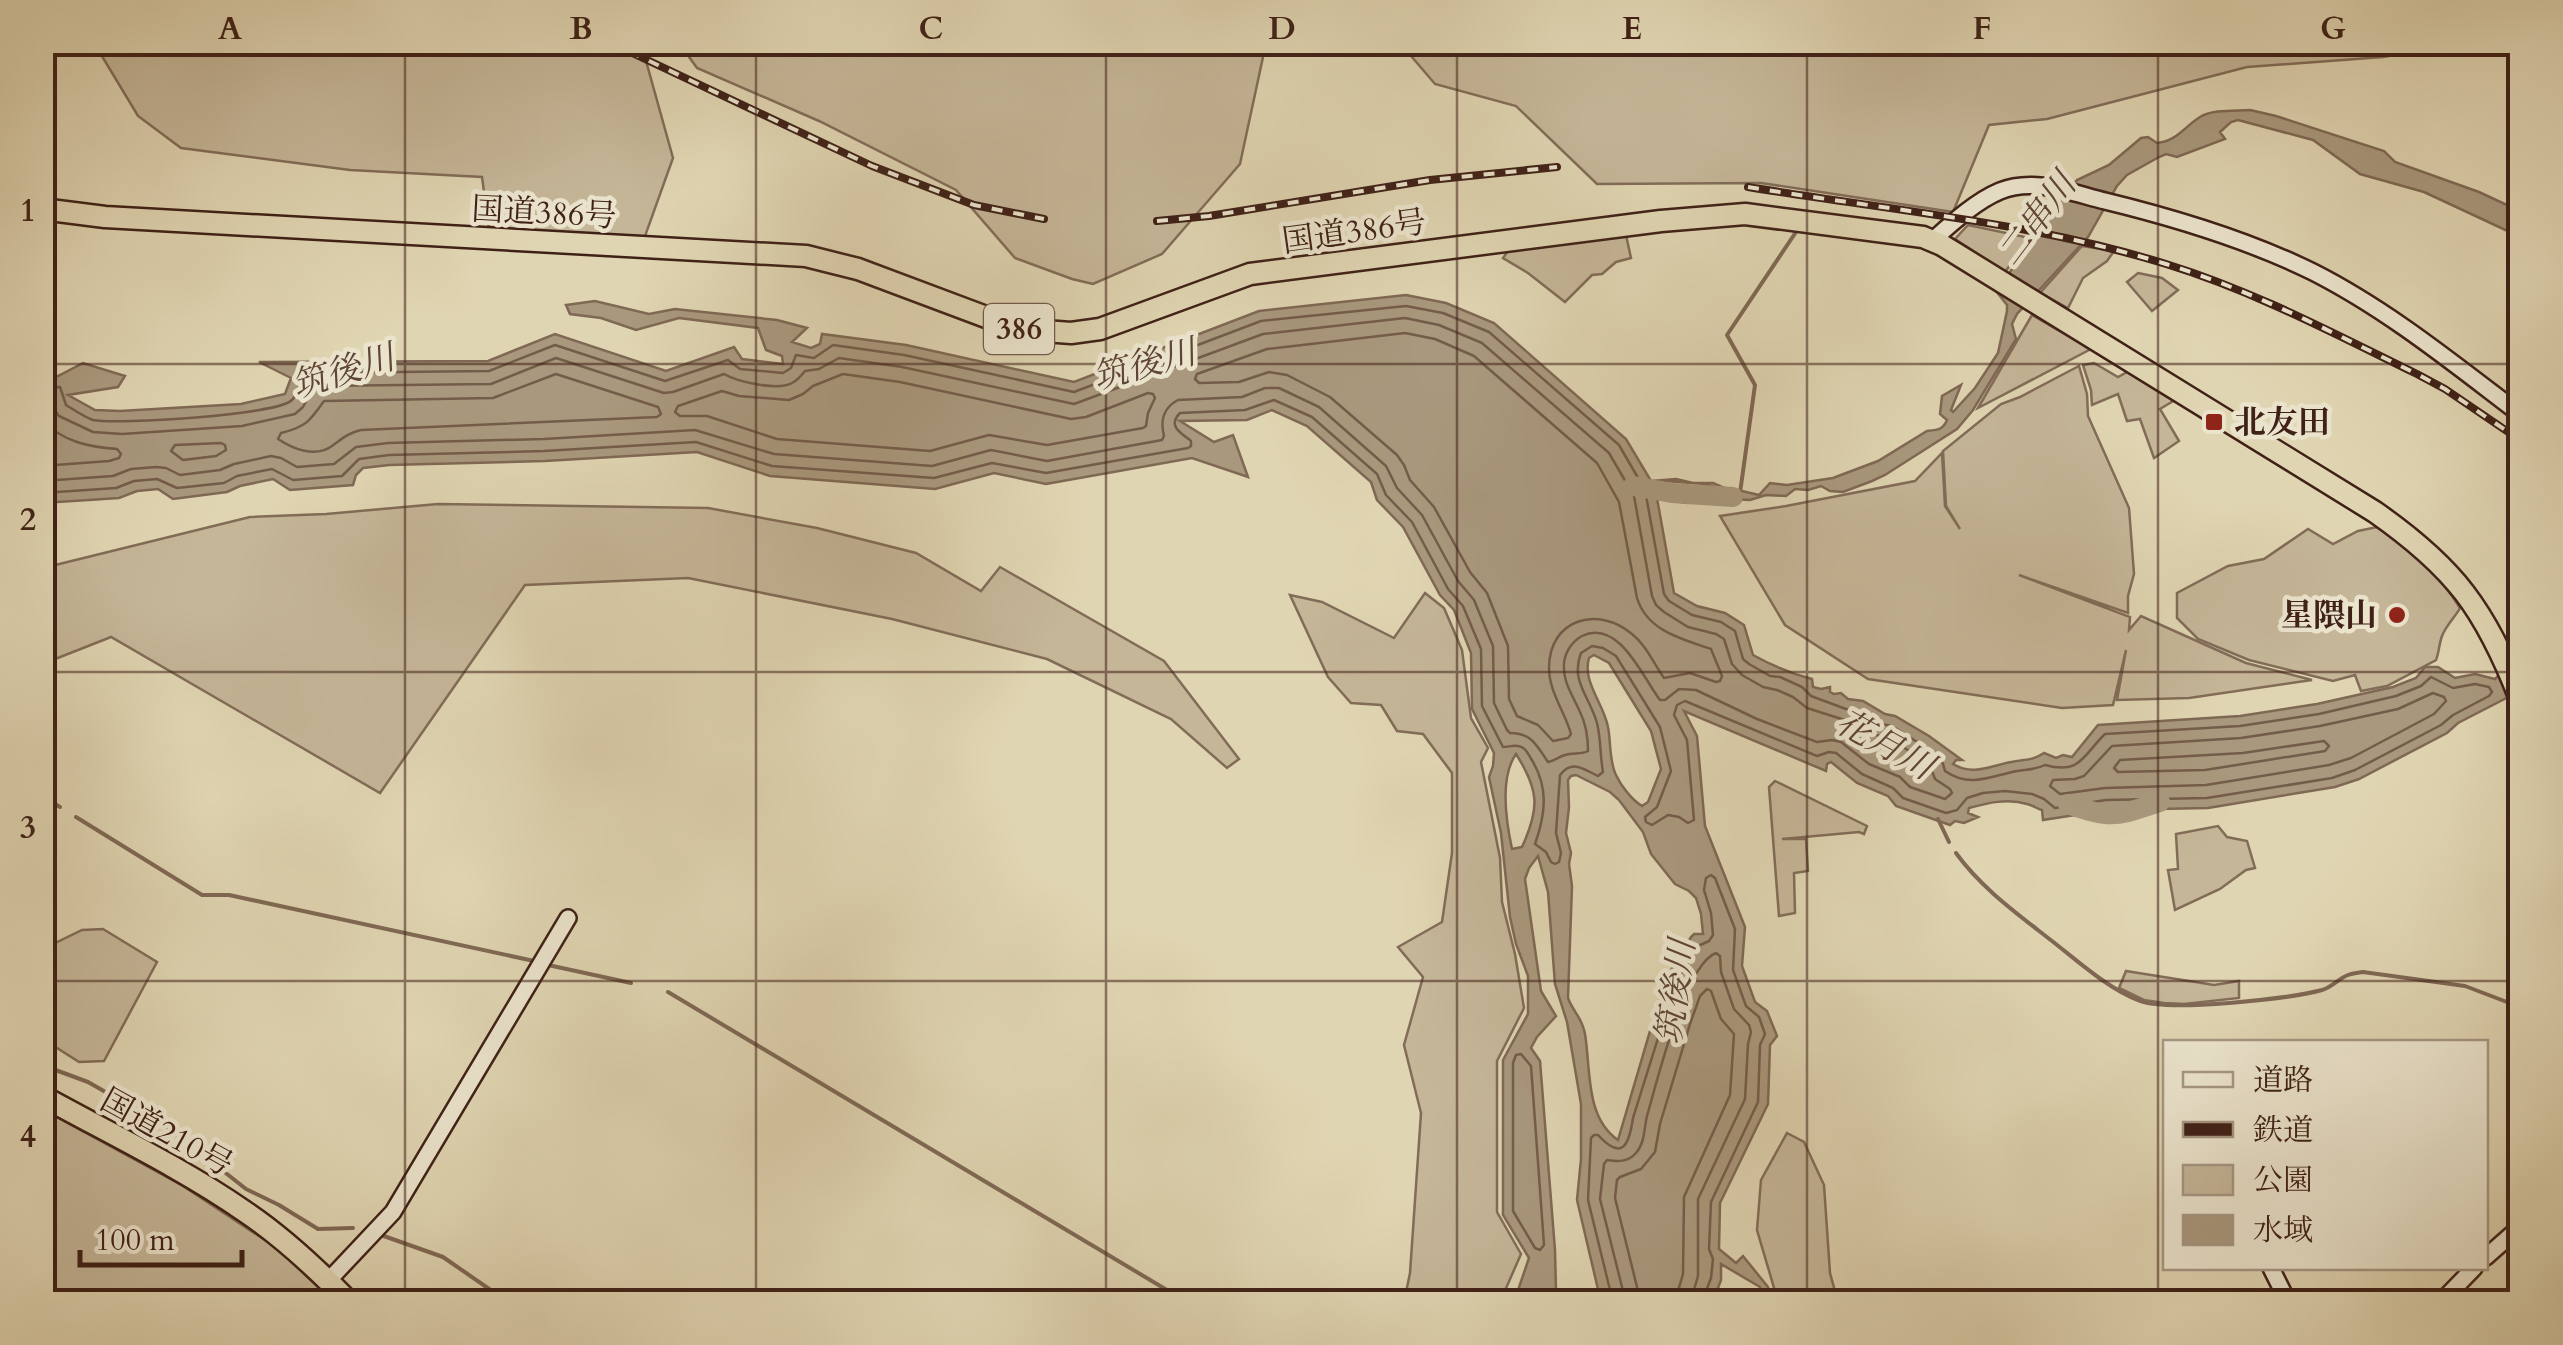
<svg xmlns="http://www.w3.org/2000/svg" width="2563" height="1345" font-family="Cardo,'Noto Serif JP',serif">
<rect width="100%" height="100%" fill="#e0d5b2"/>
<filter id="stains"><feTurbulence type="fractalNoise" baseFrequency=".002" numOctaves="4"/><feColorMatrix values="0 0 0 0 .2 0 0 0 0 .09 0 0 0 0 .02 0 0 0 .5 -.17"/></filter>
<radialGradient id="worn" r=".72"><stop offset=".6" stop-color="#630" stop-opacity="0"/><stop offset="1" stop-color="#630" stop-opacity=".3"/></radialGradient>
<g fill="#c5b698" stroke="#826c58" stroke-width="2.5">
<path d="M94,43H641L673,158L644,239L489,229L482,177L350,170L181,148L138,116Z"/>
<path d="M679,43H678H1266L1240,164L1162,254L1093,284L1072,279L1015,258L956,190L819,121L697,68Z"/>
<path d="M1400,43H2464L2383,57L2247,67L2047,119L1989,125L1953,212L1761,183L1597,184L1516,106L1435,84Z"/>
<path d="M1968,225L2030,238L2005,272L1955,239Z"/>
<path d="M1626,235L1631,258L1616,262L1602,274L1592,275L1565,302L1528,273L1503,258L1508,251Z"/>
<path d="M2082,246L2114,251L2107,261L2083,278L2068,308L2040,293Z"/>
<path d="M2138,273L2162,278L2178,290L2152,311L2127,282Z"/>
<path d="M2032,315L2091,349L1978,408Z"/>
<path d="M2094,363L2118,377L2129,371L2175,400L2160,409L2179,441L2154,458L2140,419L2127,421L2118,394L2092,405L2091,390L2083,365Z"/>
<path d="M2079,366L2087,394L2088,416L2129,508L2134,574L2128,596V613L2019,575L2130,617L2129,630L2141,616L2246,663L2312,680L2189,698L2117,700L2126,650L2113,705L2062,708L1868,679L1785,625L1720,516L1786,506L1915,481L1942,453L1945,506L1960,529L1946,506L1943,451L2001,404L2020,397Z"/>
<path d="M438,504L708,508L817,528L916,553L981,591L1000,567L1164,661L1239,759L1227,768L1171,719L1047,659L892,619L688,578L525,585L380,793L111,637L45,663L43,666V568L250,517L326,514Z"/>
<path d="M2377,527C2412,551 2438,572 2460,608C2456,616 2446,625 2442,636C2439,644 2439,653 2436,660L2387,686L2361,691L2355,675L2333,681L2249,660L2198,639L2177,618V593L2228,566L2264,559L2308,529L2333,544L2358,531Z"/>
<path d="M1425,593L1444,608L1462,650L1471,718L1488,748L1481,762L1500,858L1502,902L1515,954L1524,1008L1497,1061V1212L1521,1254L1500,1302H1404L1410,1273L1421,1113L1404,1045L1423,977L1398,947L1442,922L1452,853V773L1423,734L1397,731L1381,705L1351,703L1328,677L1290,595L1322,602L1394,638Z"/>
<path d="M1775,781L1867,826L1864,834L1859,832L1782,839H1806L1808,871L1794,873L1795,913L1779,916L1769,787Z"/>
<path d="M2218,826L2227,837L2247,841L2255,868L2246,870L2220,889L2175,910L2168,870L2178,869L2176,834Z"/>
<path d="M103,929L157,962L104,1061L79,1062L43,1039V949L82,930Z"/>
<path d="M2126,971L2214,985L2239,981V998L2184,1004L2164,1003L2144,1000L2119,988Z"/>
<path d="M42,1109L183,1186L280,1250L334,1302H43Z"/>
<path d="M1787,1133L1804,1142L1824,1185L1830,1273L1838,1302H1779L1777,1298L1757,1230L1761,1180Z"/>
</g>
<path fill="#a9987d" stroke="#7f6854" stroke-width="2.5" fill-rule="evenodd" d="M2250,110L2276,116L2384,151L2395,162L2479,192L2520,211V235L2514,234L2424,192L2360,174L2313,140L2238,120L2231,122L2220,132L2225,139L2177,157L2166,154L2159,157L2127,175L2117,186L2088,237L2017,314L2012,324L2016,339L1973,410L1957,429L1885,475L1872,481L1843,492L1830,491L1821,486L1808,490L1795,489L1786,496L1766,495L1750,500L1712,498L1688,503L1674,501L1669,496L1693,499L1725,490L1703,484L1666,481L1664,485L1655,487L1674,593L1697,606L1725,613L1744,625L1753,655C1771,665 1792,674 1812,679L1813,687L1821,689L1830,687V692L1834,694L1841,693L1848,699L1863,701L1885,714L1895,716L1929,736L1962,760H1956L1953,764C1973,776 1990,766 2011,762C2025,759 2032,761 2044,753L2056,758L2063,755L2072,757L2098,725L2240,716L2317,704L2393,687L2416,678L2425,667H2438L2455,678L2475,674L2495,679L2520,655V691L2458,723L2447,733L2359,779L2335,787L2208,808L2107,810L2043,820L2042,810C2037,809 2033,805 2027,804C2008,798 1987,803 1969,808L1968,813L1978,817L1964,823L1955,821L1950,825L1896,806L1888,796L1857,783L1831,762L1827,764L1826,771L1684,711L1697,736L1705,826L1745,927L1742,966L1755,1002L1767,1011L1777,1036L1770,1045L1768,1104L1720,1203L1719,1249L1736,1263L1743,1256L1768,1287L1771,1302H1763L1760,1287L1721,1264V1280L1715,1296L1722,1302H1601L1577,1200L1581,1159V1104L1567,1022L1555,984L1548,892L1538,856L1529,868L1525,879L1541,991L1556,1016L1537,1037L1531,1048L1540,1061L1555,1250L1556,1291L1551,1302H1514L1529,1258L1503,1215V1060L1528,1014V976L1516,944L1510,917L1501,833L1489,777L1493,766L1494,753L1472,709L1471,653L1454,610L1440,595L1403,527L1377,500L1371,482L1307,426L1272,410L1247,420L1180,421L1214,442L1233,435L1248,477L1192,458L1046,484L994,473L935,489L770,476L697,452L545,461L389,465L363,468L356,475L353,485L290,490L273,479L240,486L227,492L173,499L158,489L137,491L119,498L43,503V379L58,376L83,363L125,376L118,387L68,395L95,410L120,411L241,404L285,394L291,378L259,362L488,361L555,334L666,371L734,347L742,359L783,364L782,356L766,350L758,328L679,318L636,330L601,318L570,314L566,305L595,301L649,314L675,309L777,320L807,328L792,342L811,348L820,344L822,334L906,345L1074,382L1259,311L1406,295L1446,303L1494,323L1626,439L1651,481L1676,479L1693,483H1713L1736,493L1742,491L1759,495L1770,483L1787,485L1833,478L1878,461L1927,431C1937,430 1943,430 1947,420L1940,414L1942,396L1961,385L1951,410L1953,412L1975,388L1998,353L2007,311V305L1996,291L2077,180L2109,165L2141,138L2148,137L2157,143C2177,141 2184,127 2200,117C2212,109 2236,111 2250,110ZM1594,655L1609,663L1651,731L1661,769L1648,802L1642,806C1632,800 1621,786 1616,775C1609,761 1611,742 1608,727C1604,704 1582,682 1589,658ZM1516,754C1539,790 1540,808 1522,847L1512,849C1506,821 1499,778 1516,754ZM1576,775L1610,792L1619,800L1643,832L1651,854L1675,884L1689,891L1696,898L1701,914L1703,934H1694L1691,937L1665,980L1618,1140C1585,1117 1591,1070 1585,1034C1582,1017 1573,1012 1568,998L1572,886L1569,864L1571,853L1566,833L1569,807L1568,780L1571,776Z"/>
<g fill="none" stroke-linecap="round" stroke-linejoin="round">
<g stroke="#745c4a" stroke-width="2.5">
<path d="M1405,333L1435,339L1474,356L1597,463L1619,502L1637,598C1647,631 1682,639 1711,649L1722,676L1720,681L1716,682L1690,673L1664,678C1654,664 1646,645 1632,634C1598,605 1549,619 1549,668C1549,692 1565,712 1571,734L1568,738L1553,741L1538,725L1517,716L1509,699L1508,646L1487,593L1470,572L1434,507L1410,480L1404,465L1397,455L1330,397L1287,375L1269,372L1239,382L1199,383L1195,379L1197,374L1267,349Z"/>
<path d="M556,374L658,407L661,414L657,417L361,430C348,433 342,439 332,446C315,458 293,449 278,439L281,433C306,427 310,421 324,401L493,398Z"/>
<path d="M843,374L900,382L1071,419L1086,417L1148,393L1153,394L1155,398L1148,413L1146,426L1143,428L1047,445L989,435L930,451L777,439L707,416H680L675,412L678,406L722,391L739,396L789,400L803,394L813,386Z"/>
<path d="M42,388L60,387L66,405C74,410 84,417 93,420C117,425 277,415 292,400C299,393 300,380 305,373L489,371L555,345L665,381L728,360L740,369L783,373L791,368L796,355L814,358L833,345L904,355L1074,392L1261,321L1406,306L1443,313L1489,332L1619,445L1645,490L1664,594L1669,601L1692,615L1721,622L1735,631L1743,659L1749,664L1770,676L1780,677L1802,687L1811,696L1846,709L1857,710L1881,724L1892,726L1941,757L1945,771C1968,787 1987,778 2012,772C2024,769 2033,771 2045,765C2081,775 2083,755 2105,734L2240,726L2319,714L2396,696L2421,686L2431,677L2453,688L2475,684L2489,687L2492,692L2489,696L2453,715L2441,725L2355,770L2332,778L2207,798L2106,800L2055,808L2044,799L2032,794L2005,791L1983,793L1967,798L1957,810L1946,813L1903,798L1893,788L1862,774L1836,753L1829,752L1817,756L1685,701L1677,705L1674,715L1687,740L1694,820L1688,823L1679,817L1668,815L1652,825L1646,822L1645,817L1657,807L1671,771L1660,727L1616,656L1603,648L1592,646L1581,653C1570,681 1590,697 1597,723C1601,739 1600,756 1603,772L1598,776C1583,769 1572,759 1560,775L1556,833L1561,853L1559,862L1555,864L1551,862L1546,852L1535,844C1546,813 1549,786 1530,757C1527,752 1525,747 1518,746C1513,745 1508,747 1503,747L1482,706L1481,649L1463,606L1448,589L1412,522L1386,495L1377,474L1312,417L1274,400L1245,410L1180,413C1167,426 1181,433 1191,441V446L1188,448L1046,473L992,463L934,478L772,466L696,442L544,451L389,455L359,459L342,476L293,480L272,469L237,476L224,483L177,488L157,479L134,481L116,488L42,493"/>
<path d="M42,401L49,402L59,416L93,432L122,434L242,426L295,414L303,407L315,386L491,384L556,358L664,393L673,392L724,374C738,382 778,391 792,383C798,380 801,376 805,371L819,369L839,358L902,367L1074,404L1263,334L1405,318L1439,325L1482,343L1609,453L1634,496L1652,596L1656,605L1664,612L1688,627L1716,634L1724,639L1732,664L1742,675L1763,687L1777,690L1793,697L1807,708L1851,722L1876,735L1888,738L1929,763L1935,779L1950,789L1952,793L1945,799L1910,787L1900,777L1869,764L1841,742L1832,740L1817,742L1757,719L1696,690L1679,689L1665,700H1660C1643,678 1619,618 1582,636C1571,642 1563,655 1564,668C1564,684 1574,698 1580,712C1586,724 1588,737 1588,751C1581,755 1573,752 1565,755C1558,757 1555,761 1548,762C1537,746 1532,733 1510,733L1507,730L1494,703L1493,646L1474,600L1458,581L1422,515L1397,488L1386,466L1319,407L1279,388H1265L1242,397L1178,400C1163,408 1160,420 1164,436L1162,440L1047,461L991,450L932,466L774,454L695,430L544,439L388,443L356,447L334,464L297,467L281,458L271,456L234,464L220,470L180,475L166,468L156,467L131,469L113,476L42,481"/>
<path d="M42,420C63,442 89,447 117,449L121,454L119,458L109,461L42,466"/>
<path d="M221,443L225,445L226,450L216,456L183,460L171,451L175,445Z"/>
<path d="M2433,693L2444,697L2446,701L2434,714L2351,758L2329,765L2206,785L2105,788L2060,794L2050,786L2053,780L2075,779L2084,776L2112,746L2241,738L2320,726L2398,709Z"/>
<path d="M2324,741L2329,746L2325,751L2205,770L2118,772L2114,768L2120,760L2243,753Z"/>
<path d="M1521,1054L1531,1066L1544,1245L1540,1250L1535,1248L1513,1211V1063L1516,1055Z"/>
<path d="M1611,1302V1294L1588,1200L1591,1138L1594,1135H1598C1622,1161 1629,1146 1633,1118L1675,984L1698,946L1709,941L1713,935L1711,913L1704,890L1706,878L1711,875L1715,878L1735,929L1733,970L1746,1006L1759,1017L1765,1034L1760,1045L1758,1102L1711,1202L1709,1249L1713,1259L1711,1278L1705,1294L1707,1302"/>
<path d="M1623,1302V1291L1600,1199L1604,1164L1607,1160C1618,1162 1628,1162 1636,1153C1645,1143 1644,1128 1647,1116C1657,1082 1685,964 1716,953L1720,956L1721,972L1734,1009L1749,1025L1751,1032L1748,1044L1745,1099L1698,1199V1276L1693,1293L1694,1302"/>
<path d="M1638,1302L1637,1287L1615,1198L1617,1180L1620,1177L1641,1169L1655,1152L1660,1124L1690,1024L1700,996L1707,989L1711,991L1721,1019L1734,1034L1730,1095L1684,1197L1683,1274L1678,1291V1302"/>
</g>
<g stroke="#7f6854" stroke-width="4">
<path d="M1740,493L1755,385L1727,335L1796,232"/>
<path d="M42,796L60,807"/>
<path d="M76,817L202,895H229L534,961"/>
<path d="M1938,819L1949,842"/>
<path d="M1956,853C1981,888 2019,915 2052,941C2079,962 2107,988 2140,1001C2169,1012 2289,999 2322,990C2332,987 2338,979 2348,975C2353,973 2358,973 2363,972L2465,986L2520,1007"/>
<path d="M548,965L631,983"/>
<path d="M668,992L1187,1302"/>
<path d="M42,1065L88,1082L170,1129L246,1189L279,1205L318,1229L353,1228"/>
<path d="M381,1235L443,1257L508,1302"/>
</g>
<g stroke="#a9987d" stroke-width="20">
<path d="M1633,486L1672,493L1733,497"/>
<path d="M2068,804C2113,820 2116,816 2160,802"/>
</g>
<defs>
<g id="secondary">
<path d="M1933,240C1952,223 1976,201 2000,191C2034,177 2072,193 2105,201C2175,218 2248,240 2313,272C2388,310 2454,364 2520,414"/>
<path d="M2486,1257L2520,1227"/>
<path d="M2271,1268L2288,1302"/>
<path d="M328,1281L393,1212L568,918"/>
<path d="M2441,1302L2474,1268"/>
</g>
<g id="highway">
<path d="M42,209L105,217L806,256L858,269L1018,329L1071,333L1100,329L1250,274L1661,221L1745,214L1923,237L1942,245L2375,512C2455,568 2485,609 2520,699"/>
<path d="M42,1096C109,1133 182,1168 244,1211C283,1237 317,1269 349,1302"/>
</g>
</defs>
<use href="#secondary" stroke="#3f2117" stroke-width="20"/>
<use href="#highway" stroke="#3f2117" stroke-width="25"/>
<use href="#secondary" stroke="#ebe4cd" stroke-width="15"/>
<use href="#highway" stroke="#e0d5b2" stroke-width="20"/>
<defs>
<g id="rail">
<path d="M609,42L872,166L974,205L1044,219"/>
<path d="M1748,187C1888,210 2030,222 2166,264C2254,291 2335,334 2417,374L2445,389L2520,440"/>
<path d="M1157,221L1209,216L1430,180L1557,167"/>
</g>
</defs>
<use href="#rail" stroke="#3f2117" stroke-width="8"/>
<use href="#rail" stroke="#ebe4cd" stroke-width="4" stroke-dasharray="11" stroke-linecap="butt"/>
</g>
<path fill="none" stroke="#3f2117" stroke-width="2.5" stroke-opacity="0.55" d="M405,42V1302M756,42V1302M1106,42V1302M1457,42V1302M1807,42V1302M2158,42V1302M42,364H2520M42,672H2520M42,981H2520"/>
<g fill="#8f2418" stroke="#ebe4cd" stroke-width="4">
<rect x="2204" y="412" width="20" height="20" rx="5"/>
<circle cx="2397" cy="615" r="10"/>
</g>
<g text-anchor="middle" stroke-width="9" stroke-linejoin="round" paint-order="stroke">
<rect fill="#ebe4cd" stroke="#735c4e" stroke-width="2.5" x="984" y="304" width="70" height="50" rx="8"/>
<g font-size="30" font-weight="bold" fill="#3f2117">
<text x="1019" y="339">386</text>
</g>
<g font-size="32" fill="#3f2117" stroke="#ebe4cd">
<text transform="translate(544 212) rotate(3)" y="11">国道386号</text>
<text transform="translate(1354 231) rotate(-8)" y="11">国道386号</text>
<text transform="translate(167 1132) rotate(29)" y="11">国道210号</text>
</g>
<g font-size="32" font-weight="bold" fill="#3f2117" stroke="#ebe4cd" text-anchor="start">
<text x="2234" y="433">北友田</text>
<text x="2377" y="626" text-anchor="end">星隈山</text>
</g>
<g font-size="35" font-style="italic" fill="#5f4536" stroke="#ebe4cd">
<text transform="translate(2036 219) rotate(-53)" y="12">二串川</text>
<text transform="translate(1144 364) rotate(-15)" y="12">筑後川</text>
<text transform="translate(343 371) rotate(-17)" y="12">筑後川</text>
<text transform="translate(1885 744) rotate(29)" y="12">花月川</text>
<text transform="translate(1675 992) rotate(-82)" y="12">筑後川</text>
</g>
</g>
<rect width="2563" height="1345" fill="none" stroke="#e0d5b2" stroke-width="110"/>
<rect x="2163" y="1040" width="325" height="230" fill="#ebe4cd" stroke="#a69684" stroke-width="2.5"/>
<rect x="2183" y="1072" width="50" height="15" fill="#ebe4cd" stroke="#a69684" stroke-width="2.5"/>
<text x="2253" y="1090" font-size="30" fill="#3f2117">道路</text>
<rect x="2183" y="1122" width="50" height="15" fill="#3f2117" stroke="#a69684" stroke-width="2.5"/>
<text x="2253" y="1140" font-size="30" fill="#3f2117">鉄道</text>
<rect x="2183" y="1165" width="50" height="30" fill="#c5b698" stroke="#a69684" stroke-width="2.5"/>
<text x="2253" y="1190" font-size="30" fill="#3f2117">公園</text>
<rect x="2183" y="1215" width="50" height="30" fill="#a9987d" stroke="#a69684" stroke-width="2.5"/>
<text x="2253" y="1240" font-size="30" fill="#3f2117">水域</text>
<path d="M80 1250v15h162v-15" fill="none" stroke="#3f2117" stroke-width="5"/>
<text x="95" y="1250" font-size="30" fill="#3f2117" stroke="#ebe4cd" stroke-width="8" paint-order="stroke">100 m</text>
<rect x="55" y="55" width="2453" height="1235" fill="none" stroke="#3f2117" stroke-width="4"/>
<g font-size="32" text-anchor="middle" font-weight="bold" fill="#3f2117">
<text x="230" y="39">A</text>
<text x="581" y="39">B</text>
<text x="931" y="39">C</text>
<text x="1282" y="39">D</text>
<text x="1632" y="39">E</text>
<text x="1982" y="39">F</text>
<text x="2333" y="39">G</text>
<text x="28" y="221">1</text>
<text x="28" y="530">2</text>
<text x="28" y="838">3</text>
<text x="28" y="1147">4</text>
</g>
<rect width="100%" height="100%" filter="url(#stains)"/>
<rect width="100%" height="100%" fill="url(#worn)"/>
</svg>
